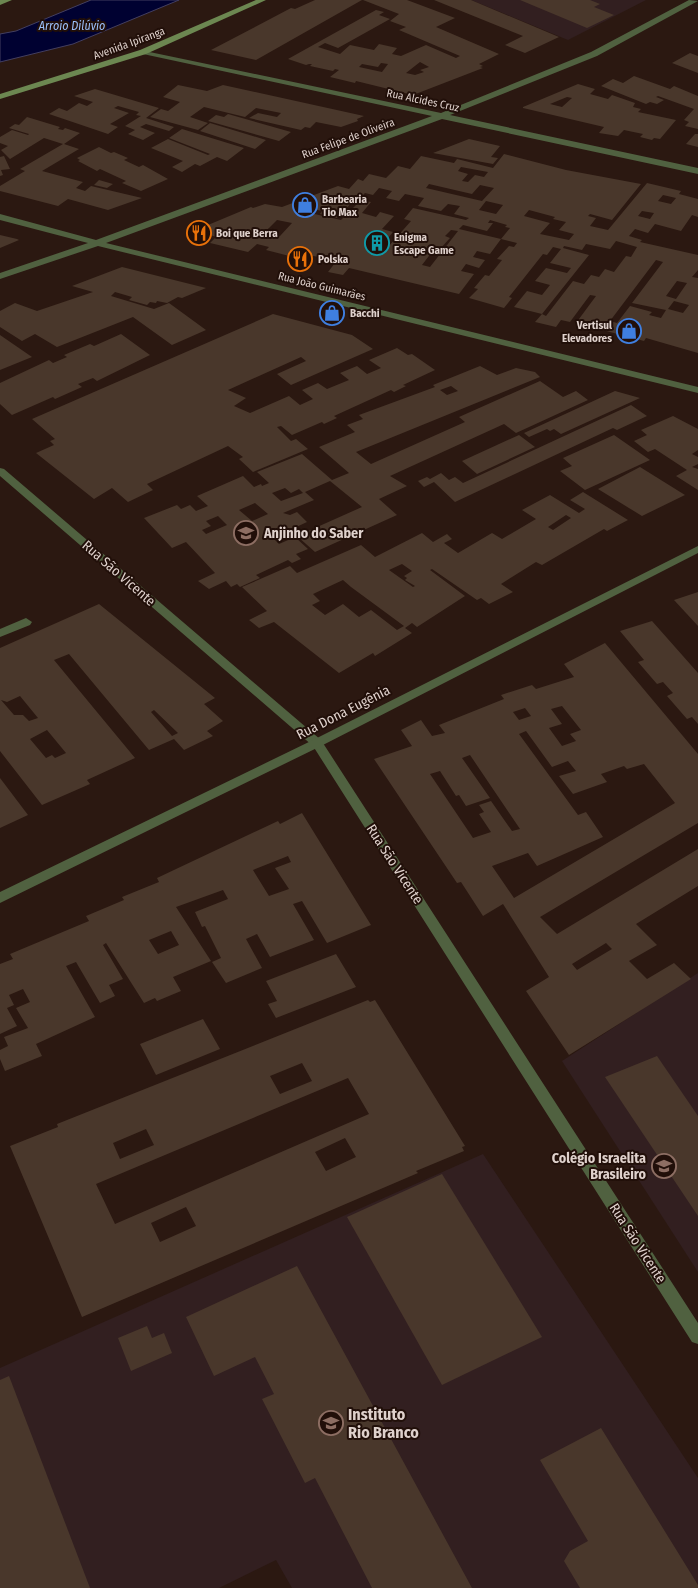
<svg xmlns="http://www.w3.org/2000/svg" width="698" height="1588" font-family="'Fira Sans Condensed',sans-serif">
<rect width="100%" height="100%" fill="#2b1811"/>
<g fill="#321f20">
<path d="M471,0H646L568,40Z"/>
<path d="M698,973V1272L562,1061Z"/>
<path d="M483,1154L698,1478V1588H292L276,1560L219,1588H0V1368Z"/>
</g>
<path fill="#000131" stroke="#433f60" d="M91,0H179L73,44L0,62V34L16,31Z"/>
<g fill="#49372b" fill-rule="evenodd">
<path d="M315,0H362L256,60L211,50L291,8L295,9Z"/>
<path d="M363,0H407L455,18L436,27L499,54L479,64L483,66L480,67L483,68L413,95L356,81L355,83L330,77L339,70L335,69L333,71L310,66L312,64H309L306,65L288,59L376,10L384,12L379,15L390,19L338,48L325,43L318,47L340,54L350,45L374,50L379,44L397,48L392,54L401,56L426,45L456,58L460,56L399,30L406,27L390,21L399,14ZM420,62L429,67L420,70L424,72L415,75L406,73ZM381,63L388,64L382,72L359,67L362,64L378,67Z"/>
<path d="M434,0H471L559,37L525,53L505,45L523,36Z"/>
<path d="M520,0H590L600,4L594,7L614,15L587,28Z"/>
<path d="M690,53L698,56V73L672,63Z"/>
<path d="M634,76L670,89L674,86L698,96V129L685,126L689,122L684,120L694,109L658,96L656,97L664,100L657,104L650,102L646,104L601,86L613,79L623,83Z"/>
<path d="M578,84L595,89L590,94L608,99L612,95L635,103L633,107L641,109L638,112L676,120L660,139L654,138L652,140L640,137L643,134L624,130L618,136L599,133L604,127L523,108V107ZM567,97L572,98L562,107L550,104Z"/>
<path d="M178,85L207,91L223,85L364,116L357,119L358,121L341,127L316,122L310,128L305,127L301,130L249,118L258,113L277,117L281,113L256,108L245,117L204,107L190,117L208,123L198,130L150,117L161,109L168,111L180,102L163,97Z"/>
<path d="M95,89L159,108L146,118L174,127L169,131L146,124L140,127L155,133L143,140L128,134L135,130L125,126L141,116L136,115L139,112L118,106L114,108L129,113L110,124L118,127L108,134L49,114L59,108L67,111L79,103L87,106L93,102L74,96Z"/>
<path d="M228,114L291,132L279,141L208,121L216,115L224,117Z"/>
<path d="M27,117L60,127L58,129L63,130L65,128L80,133L64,144L79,149L42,171L83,182L76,188L85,191L91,186L142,198L108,210L68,199L58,206L0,191V186L25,171L20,169L63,144L44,138L10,159L1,150L8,146L0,143V137L12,130L28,135L29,134L9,128L15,124L19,125Z"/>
<path d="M210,123L266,140L255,149L200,131Z"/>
<path d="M182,129L244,148L227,161L217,157L200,166L195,164L182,172L172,167L183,161L151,148L168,139L208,155L210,154L169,138Z"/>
<path d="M695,134H698V147L686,144Z"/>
<path d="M469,139L500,146L491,157L498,158L493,164L433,153Z"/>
<path d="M99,147L111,153L114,152L128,158L124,160L139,167L143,165L168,179L141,191L122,183L126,181L100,169L97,171L78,161L80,160L77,158Z"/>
<path d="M504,154L566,170L641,184L612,220L590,214L588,216L596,218L590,226L608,230L647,183L681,191L679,194L698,199V217L692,215L681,231L655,224L648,233L635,229L629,236L642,240L640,242L698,255V270L692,277L698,278V353L646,338L644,341L576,323L596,296L590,295L570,322L561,320L556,327L535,322L542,314L546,316L573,281L584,284L591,275L599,277L605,269L614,272L626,256L631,257L637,247L616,241L610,249L586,244L582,250L564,246L563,248L589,255L542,314L514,307L527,291L542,295L550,285L535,281L546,268L567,273L571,268L550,263L561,249L553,247L547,255L543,254L509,297L512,298L504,308L469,298L478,289L474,288L485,275L489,276L502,260L497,259L509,246L514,247L517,243L501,239L510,228L505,227L507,225L490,220L488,223H493L487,231L463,225L459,229L501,239L490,254L477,251L473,257L485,260L479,268L466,264L461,271L474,274L459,294L349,268L343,275L328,272L335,263L321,260L323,258L309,255L305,260L266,250L269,247L257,244L248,252L210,243L216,237L196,230L251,207L253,208L265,204L282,207L338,186L349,189L358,179L363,181L369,174L386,178L398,166L410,169L421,156L454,163L457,159L493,168ZM461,167L488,172L484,177L475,175L468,182L462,181L468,174L458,171ZM429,184L472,194L480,185L494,188L482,201L426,188ZM379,188L392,191L386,198L399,201L405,194L424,198L418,206L441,211L448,204L460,206L454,214L469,218L466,220L413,208L404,219L411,221L381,255L375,254L393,232L382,229L394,216L380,212L376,217L362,213L371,202L361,200L341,220L310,213L313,209L322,211L320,214L337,218L340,215H336L342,209L345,210L351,203H349L352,198L358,200L365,193L373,195ZM663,195L676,198L671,204L658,201ZM486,201L503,205L496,214L479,210ZM529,210L555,217L553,219L566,222L559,230L574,234L569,240L540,234L550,223L524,216ZM642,211L654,213L650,219L638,216ZM277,220L292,223L280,236L265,232ZM451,230L458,231L430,267L422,265L435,248L440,249L450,238L445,236ZM656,260L663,262L632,303L666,310L661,318L649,315L652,312L630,306L617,323L610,321ZM677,281L687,283L676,299L666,296ZM674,301L689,305L683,313L668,309Z"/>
<path d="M4,156L10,169L1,170L3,175L0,176V157Z"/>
<path d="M99,180L113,184L107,188L94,185Z"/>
<path d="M0,235L17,239L19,240L0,248Z"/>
<path d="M122,267L206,288L182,298L178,297L167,303L157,301L156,303L150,302L147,305L129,300L132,297L115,292L111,296L154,309L169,303L206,330L172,345L133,317L57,347L35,334L22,341L0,327V311L15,303L37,311L93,292L72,286Z"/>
<path d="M273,314L352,335L373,349L291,385L277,374L306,361L301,357L228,390L246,398L234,406L250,413L289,396L300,405L313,399L302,390L318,383L327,389L349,380L340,373L357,366L367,374L381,368L369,360L397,348L408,355L412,354L435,370L403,385L406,386L394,392L391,390L334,416L337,418L324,424L322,422L292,435L281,426L277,427L291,441L296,439L308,449L253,472L239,459L243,457L228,446L147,484L153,490L128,502L112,488L94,499L36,453L54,445L50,441L55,439L32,419Z"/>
<path d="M121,334L150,355L97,381L93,378L78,384L82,387L55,399L53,397L12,415L0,404V383L49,360L53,363L67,357L64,355L90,344L94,346Z"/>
<path d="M0,335L32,357L0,370Z"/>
<path d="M480,366L497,375L516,368L535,372L540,377L356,452L371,464L465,422L459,417L540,381L563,397L576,391L588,400L516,433L504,424L390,476L407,486L379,499L397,515L315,552L297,536L362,507L330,481L305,492L314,500L283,513L290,515L297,512L307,522L273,538L279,544L295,537L308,549L296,554L301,559L292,563L288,560L256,575L260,578L240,587L237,584L231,587L226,581L209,589L198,581L215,573L186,542L172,548L144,518L177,505L181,509L190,505L196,511L208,506L197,496L243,476L254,487L261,484L262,486L269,483L257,472L302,454L332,480L349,473L319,447L355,432L347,425L363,419L359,415L435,387L433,385ZM451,386L458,391L447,395L440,390ZM285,488L291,493L299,489L303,493L281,501L272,493ZM255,503L268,514L252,521L239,510ZM218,516L227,525L206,534L202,530L211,526L206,521Z"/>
<path d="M615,391L640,398L561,434L554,429L550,431L547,429L529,437L524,433Z"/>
<path d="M631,405L647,416L617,430L613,428L455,502L434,482L424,487L418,481L427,477L430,479L441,473L449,480L455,477L463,483Z"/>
<path d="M673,416L698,429V450L692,454L698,457V464L692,467L698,469V490L676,476L687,470L655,449L648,452L634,441L647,435L641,430Z"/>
<path d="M519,435L535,447L477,474L462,461Z"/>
<path d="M614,435L650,460L585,490L560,471L572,466L563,458Z"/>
<path d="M640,467L685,495L642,516L598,489Z"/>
<path d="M583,492L628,520L607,531L604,529L542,565L536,562L501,584L513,592L489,604L481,598L477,600L432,569L430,570L465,596L417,627L412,623L405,628L412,633L375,656L373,653L339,673L274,622L259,628L249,620L267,611L242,587L290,566L297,573L361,545L375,557L422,533L433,542L447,534L452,539L444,543L458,553L492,533L502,539L536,519L522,510L550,495L579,513L585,509L570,500ZM566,515L571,518L553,530L548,527ZM402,564L412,571L404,576L407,578L405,580L415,586L413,587L389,570ZM343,580L351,587L404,626L397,630L371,610L359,617L343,604L325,615L312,605L320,601L313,594Z"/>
<path d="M698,592V626L674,600Z"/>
<path d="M99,604L215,698L204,704L223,721L207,731L213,736L184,750L174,739L149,750L69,654L54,660L135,758L87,780L90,784L42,805L0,751V648ZM20,696L38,718L29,721L23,715H14L1,700L7,702ZM154,710L178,733L172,736L151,712ZM47,730L66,753L55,758L52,755L46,758L30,739Z"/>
<path d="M652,621L698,673V724L692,717L687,719L667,696L673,693L663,682L657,684L638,662L644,660L620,631Z"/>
<path d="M605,643L698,754V823L540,917L557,934L698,849V886L636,924L657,945L629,961L647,979L674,963L691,979L569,1055L526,991L549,977L503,904L483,916L461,882L457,883L374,759L412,746L401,730L421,720L432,736L445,733L439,725L504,699L501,695L532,685L536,689L574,677L564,664ZM562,706L581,730L570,734L576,741L562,746L549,728L562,724L551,709ZM525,708L531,716L519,720L513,712ZM526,731L552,767L568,761L576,771L559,776L573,794L607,782L601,774L624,766L627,769L644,764L675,803L514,898L492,866L528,853L537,866L603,837L586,812L578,815L519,734ZM470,755L520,829L512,831L491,801L479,805L484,812L479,814L491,832L473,838L430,774L440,771L456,796L459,795L466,806L490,798L462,758ZM606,943L612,949L577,970L572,964Z"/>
<path d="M0,778L28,815L0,828Z"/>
<path d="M302,813L371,925L327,943L302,901L293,904L314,940L270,957L257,934L246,939L262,968L226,983L212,962L221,958L205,926L202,927L195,912L228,899L223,890L176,907L211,961L173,977L181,991L157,1001L155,998L144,1003L106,943L103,945L123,979L109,985L115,996L100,1003L76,962L66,966L95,1017L36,1044L42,1056L5,1071L0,1059V1050L8,1046L4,1037L28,1028L16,1008L30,1002L23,989L9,995L14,1005L7,1008L17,1026L0,1034V964L13,959L10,954L89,921L86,916L124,900L122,897L159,882L157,878L278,821L280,824ZM288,856L291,862L275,868L289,889L269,896L253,870ZM171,931L179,945L158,954L149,940Z"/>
<path d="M336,954L356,987L276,1018L268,1004L277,1001L266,981Z"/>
<path d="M368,1000L370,1002L375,1000L465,1146L462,1147L464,1151L416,1171L418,1173L82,1317L10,1146L58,1127L57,1124ZM302,1063L312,1081L280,1094L270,1076ZM348,1078L369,1114L115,1224L96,1184ZM146,1129L154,1145L120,1159L113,1143ZM345,1138L356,1157L326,1171L315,1152ZM186,1207L196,1226L160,1242L151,1223Z"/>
<path d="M203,1019L220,1049L156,1075L140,1044Z"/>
<path d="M657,1056L698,1116V1216L605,1077Z"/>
<path d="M442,1174L542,1337L442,1385L347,1217Z"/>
<path d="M297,1266L472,1588H372L315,1478L305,1483L262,1399L274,1394L255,1357L214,1376L186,1317Z"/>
<path d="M147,1326L152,1338L164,1333L172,1353L131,1371L118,1338Z"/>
<path d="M9,1376L90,1588H0V1380Z"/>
<path d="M601,1428L698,1585V1588H580L564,1561L570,1551L588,1541L540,1460Z"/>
</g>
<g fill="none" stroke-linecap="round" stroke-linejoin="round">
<g fill="#506140" fill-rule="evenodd">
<path d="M0,468L4,469L321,740L698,1323V1344L692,1342L313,746L0,476Z"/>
<path d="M26,618L32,622L30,625L0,637V629Z"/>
</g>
<g fill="#506140" fill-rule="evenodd">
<path d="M689,0L698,1L597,56L450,115L698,168V174L442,119L106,243L698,387V393L98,246L0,279V273L88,243L0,220V214L96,240L432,116L143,54L139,52L140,50L441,113L591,52Z"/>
<path d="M698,546V553L321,746L0,903V892L313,740Z"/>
</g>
<g fill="#6c8751" fill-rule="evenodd">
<path d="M0,0H12L0,5Z"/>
<path d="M256,0H266L146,54L0,99V94L140,50Z"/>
</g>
</g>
<defs>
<symbol id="shop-ring" viewBox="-11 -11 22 22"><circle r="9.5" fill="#210f09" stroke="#3f7fe0" stroke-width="1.5"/><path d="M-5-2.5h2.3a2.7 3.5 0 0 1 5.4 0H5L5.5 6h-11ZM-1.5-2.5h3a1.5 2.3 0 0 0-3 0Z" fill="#3f7fe0"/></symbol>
<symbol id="restaurant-ring" viewBox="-11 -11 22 22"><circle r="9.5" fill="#210f09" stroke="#e8710a" stroke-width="1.5"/><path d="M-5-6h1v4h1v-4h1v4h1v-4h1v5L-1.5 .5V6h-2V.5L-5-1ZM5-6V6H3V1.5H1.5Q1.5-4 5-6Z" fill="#e8710a"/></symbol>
<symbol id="building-ring" viewBox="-11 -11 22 22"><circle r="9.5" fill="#210f09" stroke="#0f9aa8" stroke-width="1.5"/><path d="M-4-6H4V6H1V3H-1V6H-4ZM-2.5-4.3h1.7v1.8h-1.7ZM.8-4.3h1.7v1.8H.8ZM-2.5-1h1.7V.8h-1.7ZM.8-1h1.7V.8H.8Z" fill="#0f9aa8"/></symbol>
<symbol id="school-ring" viewBox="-11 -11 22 22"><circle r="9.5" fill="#210f09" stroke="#8d6e63" stroke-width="1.5"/><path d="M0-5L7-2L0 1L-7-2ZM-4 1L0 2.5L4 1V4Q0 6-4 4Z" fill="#8d6e63"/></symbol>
</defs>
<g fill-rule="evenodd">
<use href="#shop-ring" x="291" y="191" width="28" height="28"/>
<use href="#restaurant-ring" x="185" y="219" width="28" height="28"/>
<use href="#building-ring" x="363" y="229" width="28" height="28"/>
<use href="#restaurant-ring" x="286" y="245" width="28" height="28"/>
<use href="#shop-ring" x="318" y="299" width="28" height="28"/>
<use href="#shop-ring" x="615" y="317" width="28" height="28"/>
<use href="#school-ring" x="232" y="519" width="28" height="28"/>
<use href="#school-ring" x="650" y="1152" width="28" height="28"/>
<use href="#school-ring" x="317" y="1409" width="28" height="28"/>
</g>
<g text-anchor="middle" stroke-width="4" stroke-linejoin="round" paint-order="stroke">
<g font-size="11" fill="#dfd1cc" stroke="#210f09">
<text transform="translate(129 43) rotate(-20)" y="4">Avenida Ipiranga</text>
<text transform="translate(423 100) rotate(12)" y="4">Rua Alcides Cruz</text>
<text transform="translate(348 138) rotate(-20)" y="4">Rua Felipe de Oliveira</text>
<text transform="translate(322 286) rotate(14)" y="4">Rua João Guimarães</text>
</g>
<g font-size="11" font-weight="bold" fill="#dfd1cc" stroke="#210f09" text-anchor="start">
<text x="322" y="203">Barbearia<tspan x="322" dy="13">Tio Max</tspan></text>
<text x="216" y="237">Boi que Berra</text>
<text x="394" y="241">Enigma<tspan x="394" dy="13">Escape Game</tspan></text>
<text x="318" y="263">Polska</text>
<text x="350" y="317">Bacchi</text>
<text x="612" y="329" text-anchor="end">Vertisul<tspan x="612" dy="13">Elevadores</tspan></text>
</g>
<g font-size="12" font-style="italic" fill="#9cc0fa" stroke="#210f09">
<text x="72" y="30">Arroio Dilúvio</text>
</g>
<g font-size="14" font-weight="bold" fill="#dfd1cc" stroke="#210f09" text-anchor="start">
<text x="264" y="538">Anjinho do Saber</text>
<text x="646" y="1163" text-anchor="end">Colégio Israelita<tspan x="646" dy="16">Brasileiro</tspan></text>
</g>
<g font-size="14" fill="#dfd1cc" stroke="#210f09">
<text transform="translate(119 573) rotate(41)" y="5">Rua São Vicente</text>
<text transform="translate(343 712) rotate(-27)" y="5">Rua Dona Eugênia</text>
<text transform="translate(395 864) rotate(57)" y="5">Rua São Vicente</text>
<text transform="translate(638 1243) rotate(57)" y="5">Rua São Vicente</text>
</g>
<g font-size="16" font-weight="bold" fill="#dfd1cc" stroke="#210f09" text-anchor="start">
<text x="348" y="1420">Instituto<tspan x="348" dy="18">Rio Branco</tspan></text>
</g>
</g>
</svg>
